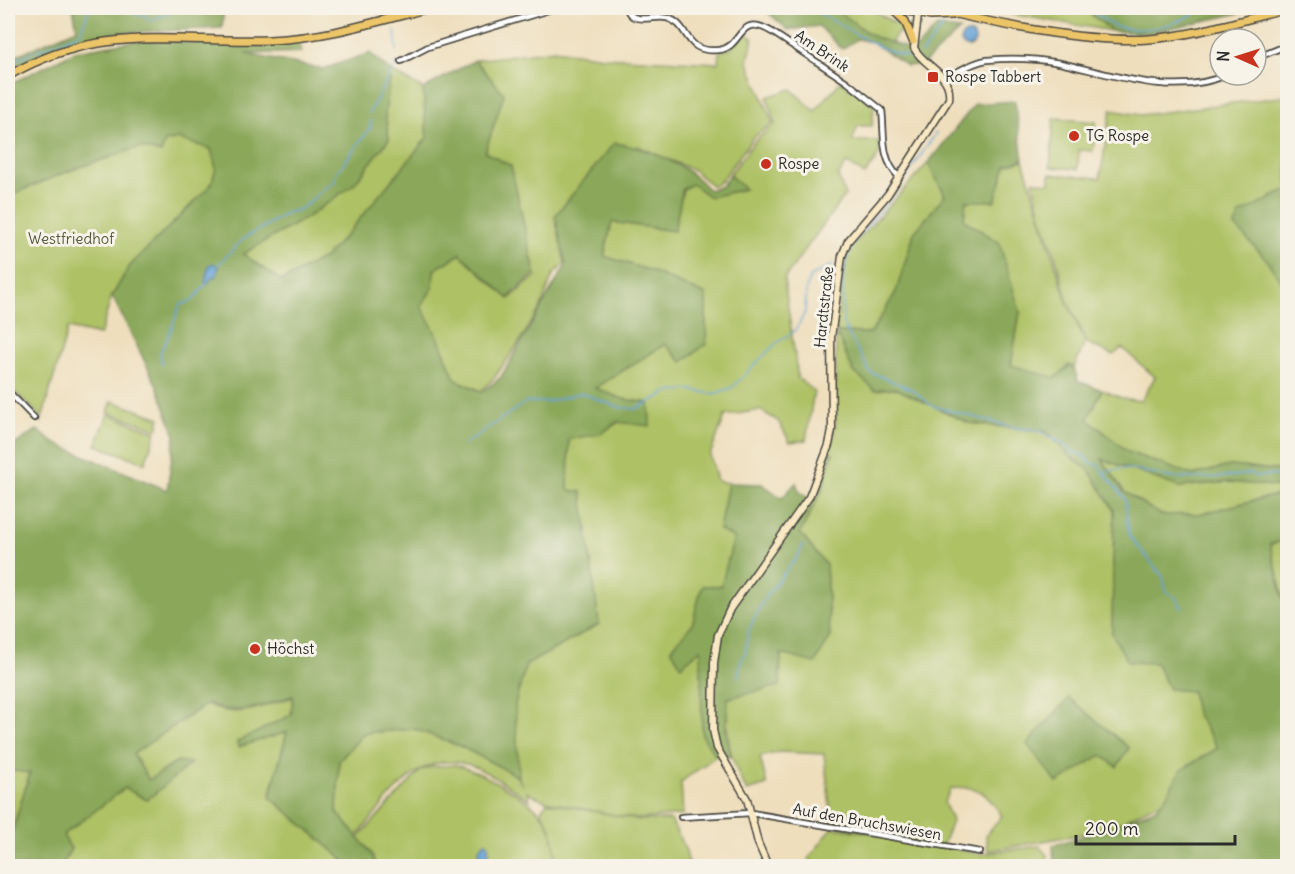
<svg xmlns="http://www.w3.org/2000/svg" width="1295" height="874" font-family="Delius,sans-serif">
<rect width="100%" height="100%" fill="#f7f3e8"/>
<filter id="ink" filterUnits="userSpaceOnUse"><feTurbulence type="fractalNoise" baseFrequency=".0167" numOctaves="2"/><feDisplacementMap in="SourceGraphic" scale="12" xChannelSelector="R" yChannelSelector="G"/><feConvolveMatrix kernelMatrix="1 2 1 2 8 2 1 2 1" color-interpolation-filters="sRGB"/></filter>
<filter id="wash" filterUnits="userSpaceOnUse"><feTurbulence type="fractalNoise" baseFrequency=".008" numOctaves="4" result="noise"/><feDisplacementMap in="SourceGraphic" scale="24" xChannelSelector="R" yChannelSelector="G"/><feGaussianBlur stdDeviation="1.35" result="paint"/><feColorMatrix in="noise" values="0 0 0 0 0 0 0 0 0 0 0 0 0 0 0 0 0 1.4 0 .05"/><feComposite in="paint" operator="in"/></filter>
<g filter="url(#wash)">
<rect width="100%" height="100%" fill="#eedebc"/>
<g fill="#aec165" stroke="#6c7648" stroke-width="1.5" fill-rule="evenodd">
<path d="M834,8H869L903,28L893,39V45L872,36Z"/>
<path d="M1011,8H1083L1112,31L1010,14Z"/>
<path d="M744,32L753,38L748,62L773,123L753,138L721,181L713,186L693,170L638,146L555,216L565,263L553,275L541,307L520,341L495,377L481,391L455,379L438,337L420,306L433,288L434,270L460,254L509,299L536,276L525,231L485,152L504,94L475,60L554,50L603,57L718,63L719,52L731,48Z"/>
<path d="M391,71L423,89L427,138L347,234L324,258L282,281L242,254L309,216L354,184L389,139L385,113Z"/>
<path d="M841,81L874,105L872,126H858L852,141H879L880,153L865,175L847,163L838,176L845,195L784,279L798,378L814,391L806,440L790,442L778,421L760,410L725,416L710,455L717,481L728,483L719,530L734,538L721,587L702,586L692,625L671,649L701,648L702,734L716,756L681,782L683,815L638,819L619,816L546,801L527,792L530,800C514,790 486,770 470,765C416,748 388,801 357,836L337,812L339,761L364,733L415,729L462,747L488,760L515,775L523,785L517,776L514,704L526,665L599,624L581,492L568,491L569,438L600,434L649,403L623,399L594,389L665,344L682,362L706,344V295L651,271L604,256L612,222L674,231L683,189L692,184L710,197L744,189L729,175L755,141L775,124L767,97L791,89L815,111Z"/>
<path d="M1287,96V190L1272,195L1266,259L1287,289V471L1230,466L1192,475L1128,452L1088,419L1102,390L1122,398L1141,401L1155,377L1122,348L1113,355L1087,343L1067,300L1055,255L1041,217L1033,181L1050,183V174L1100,178L1111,110L1141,115Z"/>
<path d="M1054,118L1096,122L1093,151L1079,150L1078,169L1050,167Z"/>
<path d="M178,139L211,149L216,168L211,185L129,267L112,296L100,335L68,328L41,422L36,412L8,385V199L10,195L72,170L140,147L161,152L165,142Z"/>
<path d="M1023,160L1066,299L1085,342L1074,368L1069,365L1055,379L1011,365L1020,312L964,220L966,201L1006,165Z"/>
<path d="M928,163L945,195L914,233L896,292L871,333L836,332L875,390L895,388L969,423L1047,432L1069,456L1089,470L1114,510L1112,634L1156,663L1169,689L1192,691L1196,713L1218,748L1181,770L1164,800L1119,823L1088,833L988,851L986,835L1002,816C988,794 978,783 951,789L944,802L952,821L942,847L832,825L824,754L779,752L760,757L767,785L747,791C729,761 725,733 728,698L779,686L781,654L830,638L826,565L800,533L822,490L832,453H829L834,434L836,412V332L841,279L848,251ZM1129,748L1117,766L1101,755Z"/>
<path d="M112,401L160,418L157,429L108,412Z"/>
<path d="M108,414L156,432L145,463L96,445Z"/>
<path d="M1101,458L1179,487L1227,482L1287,487V504L1284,493L1199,514L1161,515L1124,492Z"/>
<path d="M1287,540L1288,602L1285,603L1270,544Z"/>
<path d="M293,697L291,715L237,742L238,747L287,732L270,797L351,866H61L71,849L63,835L125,788L148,799L178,761L149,781L133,754L207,704C236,721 263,706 293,697Z"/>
<path d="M456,765C473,770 488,777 503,786C539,806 557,821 555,866H376L372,854L358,838L420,771L430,767Z"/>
<path d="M8,770L30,772L8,845Z"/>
<path d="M547,802L638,820H671L686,851L689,866H557L552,831L541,810Z"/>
<path d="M832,828L879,834L981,854L1039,846L1047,855V866H818L808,859Z"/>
</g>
<g fill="#8aa75a" stroke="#5a6942" stroke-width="1.5">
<path d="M73,8H224L222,28L113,33L36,57L8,71V59L77,29Z"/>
<path d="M375,8H423L384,17Z"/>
<path d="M763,8H834L872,36L914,51L937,27L960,30L923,64L907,66L872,42L857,39L842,49L819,26L788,30Z"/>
<path d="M1083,8H1263L1148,33L1112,31Z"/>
<path d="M140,40L261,46L300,43L302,52L246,54L323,69L370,53L391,72L385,113L389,139L354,184L309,216L243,254L282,281L324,258L347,234L427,138L423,89L475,60L504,94L485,152L511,166L535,274L508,298L460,254L434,270L433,288L421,306L438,337L455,379L482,392L501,377L566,265L555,216L614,143C646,147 687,164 709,190L722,186L729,175L745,189L710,197L692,184L683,188L674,231L612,222L604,256L651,271L706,295V344L682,362L665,344L595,388L623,399L649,403L650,426L617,422L600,434L569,439L568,490L582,492L599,624L526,665L515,704L519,777L462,747L415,729L364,733L339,761L337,812L372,854L376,866H351L270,797L287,732L238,747L237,742L291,715L293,696C264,705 236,719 208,703L133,754L149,780L178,761L191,763L147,800L125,788L63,835L71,849L61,866H8V845L30,773L8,770V449L37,430L54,443L167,490L175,436L158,388L112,296L129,267L211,185L216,168L211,149L178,139L165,142L161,153L140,147L71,170L10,195L8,199V85L76,51Z"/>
<path d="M1015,101L1023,160L1006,165L995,201H966L964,220L999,242L1020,312L1011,365L1055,378L1070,365L1074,368L1078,381L1102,390L1088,419L1128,452L1192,475L1230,466L1287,471V487L1227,482L1179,487L1102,459L1124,492L1161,515L1199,514L1285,493L1287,504V540L1270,544L1284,602H1287V866H1054L1053,845L1088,835L1153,810L1164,800L1181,770L1218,748L1196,713L1192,691L1169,689L1156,663L1128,662L1112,634L1114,510L1089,470L1069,456L1047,432L969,423L895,388L875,390L853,371L836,332L871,333L896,292L914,233L945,195L928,163L975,104Z"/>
<path d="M1287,190H1288L1287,289L1266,259L1235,226L1240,214Z"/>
<path d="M829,453H833L822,490L800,533L826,565L830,638L815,663L781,654L780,686L728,698L726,728L731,757L716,756L702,735L701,649L681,666L671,649L692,625L702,586H721L734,538L719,530L728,483L762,484L782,498L796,483L799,491L810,500Z"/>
<path d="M1069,698L1129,748L1117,767L1101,755L1057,783L1027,744Z"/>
</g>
<g fill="#66a3d7" stroke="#486781" stroke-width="1.5">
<circle cx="968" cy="40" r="7"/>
<path d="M213,263L219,267L216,277L211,278L208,284L205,282L209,265Z"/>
<path d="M485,842L488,843L489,858H480L479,849Z"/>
</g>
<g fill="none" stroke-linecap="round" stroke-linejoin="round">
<g stroke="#66a3d7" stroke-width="1.5">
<path d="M130,8L136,15H144L150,21L181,8"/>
<path d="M393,8V11"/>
<path d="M810,8C834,20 893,61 916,56"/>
<path d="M1088,8C1096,13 1106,23 1115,26C1146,35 1179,24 1204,8"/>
<path d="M1226,8H1243"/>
<path d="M395,30L397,51"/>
<path d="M921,54L943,26"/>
<path d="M8,63L80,33L89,8"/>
<path d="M369,113L397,62"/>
<path d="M936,133L893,196L856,238L848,256L843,280V324L870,372L911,389L932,406L1016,428L1038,430L1071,449L1072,452L1083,455L1091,464H1097L1125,499L1129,535L1163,577L1166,591L1176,598L1182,608"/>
<path d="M217,266L243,239L289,212C309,211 317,188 335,182L334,176L370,128L371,120"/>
<path d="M162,364L160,352C170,338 173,322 180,305L192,301L207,283"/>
<path d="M463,445L526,402H547L581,393L618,407L636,409L668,392L691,390L713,394L732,388L774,345L796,330L805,312L806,289L810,277L833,265"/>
<path d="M1105,472C1134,465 1141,472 1168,477C1183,480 1236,477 1251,473L1256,477L1271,475L1281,477"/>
<path d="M738,677L740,663L746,651L748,631L766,596L798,556L803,545"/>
<path d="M484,858V866"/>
</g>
</g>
</g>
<g filter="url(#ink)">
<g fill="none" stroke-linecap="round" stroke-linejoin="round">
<defs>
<g id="street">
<path d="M627,8C631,26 654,15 667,18C691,24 682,54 719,50C744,47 737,11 772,32L847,82L882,110C885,135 880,158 899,177"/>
<path d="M1256,58L1288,45"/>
<path d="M401,61L428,47L555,8"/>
<path d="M945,78C958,72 972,62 987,60C1009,58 1038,59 1060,63C1111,74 1175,98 1226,75"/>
<path d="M8,391L34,418"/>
<path d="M681,817L751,813L980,852"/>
</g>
<path id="secondary" d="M768,866L758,843L747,799L717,748L713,730L714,663L718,635L730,609L809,497L829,445L832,430L831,338L842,256L848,241L888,194L949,99C952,73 925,68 914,48L919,8"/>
<g id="primary">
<path d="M895,8L930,16L953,15"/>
<path d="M933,8C992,24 1089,43 1149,39C1196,35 1242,20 1288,9"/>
<path d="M892,9L905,21L913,41"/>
<path d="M8,76C98,23 172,43 269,40C324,38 376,22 429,8"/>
</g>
</defs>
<use href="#street" stroke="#484641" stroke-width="8"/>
<use href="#secondary" stroke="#484641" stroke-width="9"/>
<use href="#primary" stroke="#484641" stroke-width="10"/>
<use href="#street" stroke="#fff" stroke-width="4.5"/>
<use href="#secondary" stroke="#f8e8c3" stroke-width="6"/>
<use href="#primary" stroke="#edc569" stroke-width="7"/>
</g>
</g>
<g fill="#c8321e" stroke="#f7f3e8" stroke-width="2">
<rect x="927" y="71" width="12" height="12" rx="3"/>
<circle cx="1074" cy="136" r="6"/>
<circle cx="766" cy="164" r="6"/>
<circle cx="255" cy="649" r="6"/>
</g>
<g text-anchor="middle" stroke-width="6" stroke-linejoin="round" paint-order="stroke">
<g font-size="15" fill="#2b2b2b" stroke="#f7f3e8">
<text transform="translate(822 51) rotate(34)" y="5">Am Brink</text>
<text transform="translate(824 307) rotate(-84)" y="5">Hardtstraße</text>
<text transform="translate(867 822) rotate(10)" y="5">Auf den Bruchswiesen</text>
</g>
<g font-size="15" fill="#2b2b2b" stroke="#f7f3e8" text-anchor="start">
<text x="945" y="82">Rospe Tabbert</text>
<text x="1086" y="141">TG Rospe</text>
<text x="778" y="169">Rospe</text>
<text x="267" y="654">Höchst</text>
</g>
<g font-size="15" fill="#52583c" stroke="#f7f3e8">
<text x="71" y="244">Westfriedhof</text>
</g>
</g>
<rect width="1295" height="874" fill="none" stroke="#f7f3e8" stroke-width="30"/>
<g transform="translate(1238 57) rotate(273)"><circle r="28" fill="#f7f3e8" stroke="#a5a39c" stroke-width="1.5"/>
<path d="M0-4.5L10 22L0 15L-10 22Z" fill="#c8321e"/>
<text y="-9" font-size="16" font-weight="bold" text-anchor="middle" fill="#2b2b2b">N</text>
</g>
<path d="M1076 835v9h159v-9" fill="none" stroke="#2b2b2b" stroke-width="3"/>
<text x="1085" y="835" font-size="18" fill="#2b2b2b" stroke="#f7f3e8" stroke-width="4.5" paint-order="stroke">200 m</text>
</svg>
